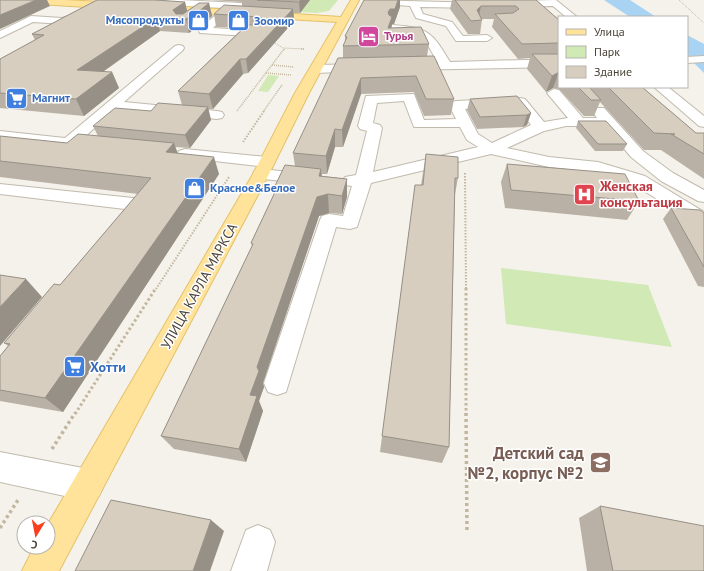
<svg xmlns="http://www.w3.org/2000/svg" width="704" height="571" font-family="'PT Sans',sans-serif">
<rect width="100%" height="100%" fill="#f5f2eb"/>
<g fill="#d1e9b4">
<path d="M254,0H338L329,11L317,13L245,9Z"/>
<path d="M268,75L279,76L268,92L258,91Z"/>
<path d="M501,268L648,285L672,347L506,324Z"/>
</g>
<g fill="#a8d3f2">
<path d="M604,0H630L656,17H630Z"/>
<path d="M687,35L704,44V73L687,56Z"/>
</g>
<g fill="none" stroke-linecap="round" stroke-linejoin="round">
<defs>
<g id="minor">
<path d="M128,0H180L241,3L246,6L241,9L132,3Z"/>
<path d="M368,0L484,3V7L481,8L420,7L423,14L452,22L463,36L487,35L492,38L487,41H456L446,26L416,18L410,6L372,3Z"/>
<path d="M556,0L577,17H566L553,6L510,7L506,4L510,1Z"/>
<path d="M224,9L229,12L213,28L262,31L267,34L262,37L200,33L199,31L200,29L221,10Z"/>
<path d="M87,10L92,13L90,15L63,24L33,22L0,38V31L31,16L62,18Z"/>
<path d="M393,25C429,28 432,32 450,62L559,59V67L404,70L402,67L404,64L408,63H438C420,29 423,38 389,30L388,28L389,26Z"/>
<path d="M179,45L183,46L184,48L183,50L124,102L217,111L222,112L224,115L222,118L217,119L116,109L81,140L102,143L105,146L102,149L97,151L0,141V131L65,138L175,46Z"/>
<path d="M704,56V62L687,63V57Z"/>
<path d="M362,64L366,65L368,68L366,71L316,73L310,69L316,65Z"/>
<path d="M654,87H668L704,116V127L699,126Z"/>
<path d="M554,89L559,90L583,118H597L592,111L594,108H604L643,151L673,173L704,190V202L698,201L661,181L631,157L605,126H566L544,131L507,148L549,157L598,162L645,176L704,212V226L697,224L633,184L596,172L549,167L491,154L371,183L357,227L350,229L336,227L286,392L277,395L268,392L264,383L320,220L322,216L329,214L343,216L352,186L345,185L342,181L345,177L356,175L367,131L360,129L358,126L366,96L414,94L424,120L456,119L449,105L451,102L456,101L520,98L525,99L544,122L568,118L547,93ZM404,101L414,127H460L467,140L478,147L373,172L382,128L380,125L373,123L377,103ZM516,106L531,125L492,143L478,134L465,109Z"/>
<path d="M185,149L267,157L273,159L275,162L273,165L267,167L179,157L177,154L179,151Z"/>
<path d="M261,169L309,174L315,175L318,179L315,183L309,184L255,178L253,174L255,170Z"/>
<path d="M0,184L133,198L139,200L142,204L139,208L133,210L0,194Z"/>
<path d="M0,452L88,469L99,474L104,485L99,496L88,501L0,482Z"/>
<path d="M258,525L270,530L275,542L267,571H231L246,530Z"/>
</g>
<g id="major">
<path d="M18,0H65L119,3L124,6L119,9L22,3Z"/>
<path d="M351,0H359L309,93L269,174L59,571H22L34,547H48V524L253,174L295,93L337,22L157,11L152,8L157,5L341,17Z"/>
</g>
</defs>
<use href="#minor" stroke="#c1baad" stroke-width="2"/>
<use href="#major" stroke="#e5c169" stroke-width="2"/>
<g stroke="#c3b69e" stroke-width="1" stroke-dasharray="1 1" stroke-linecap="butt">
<path d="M679,0L704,23"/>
<path d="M275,43L283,48L304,49"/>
<path d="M284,50L285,48"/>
</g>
<g stroke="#c3b69e" stroke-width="1.5" stroke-dasharray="1 1" stroke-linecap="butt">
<path d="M301,49H304"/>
<path d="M272,65L294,67"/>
<path d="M266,73L291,75"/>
<path d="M237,111L284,49"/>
<path d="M263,112L282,85"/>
</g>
<g stroke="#c3b69e" stroke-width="2" stroke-dasharray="1.5 1.5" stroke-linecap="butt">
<path d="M243,142L264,111"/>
<path d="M465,173L466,289"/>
<path d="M156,289L229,177"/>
</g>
<g stroke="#c3b69e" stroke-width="3" stroke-dasharray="2.5 2.5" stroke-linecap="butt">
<path d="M466,288V414"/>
<path d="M75,414L156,288"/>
</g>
<g stroke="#c3b69e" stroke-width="3.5" stroke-dasharray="3 3" stroke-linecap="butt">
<path d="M466,413L467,533"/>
<path d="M52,449L75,413"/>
<path d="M0,528L18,500"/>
</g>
<use href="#minor" fill="#fff" fill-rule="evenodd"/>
<use href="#major" fill="#ffe39a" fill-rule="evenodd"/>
</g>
<g fill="#b9b1a5">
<path d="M96,0H155L185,2L187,11L209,3L212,16L201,26H198L189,33L160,31L103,72H112L119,88L84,116L0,108V59L35,40L32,34L97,0Z"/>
<path d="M211,0H310L300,13H294V21L248,73L243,74L213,109H208L211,120L190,148L175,147L178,153L219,174L63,412L0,401V356L8,346L4,343L60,285L138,194L0,177V136L67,143L98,136L93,126L151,111L182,105L178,91L243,28L216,27L214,14L242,6V2Z"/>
<path d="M452,0H536L559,20V87H642L696,133H704V179L661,150H644L600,102L594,116H584L559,89L553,88L546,92L527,69L530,58L518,59L492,27L494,19H482L480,34H468L450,9Z"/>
<path d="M400,7L394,24H392L391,28L429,44L427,56L454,99L451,115L424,116L414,92L361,94L343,147H335L327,174H322V176L347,179V197L342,214L329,213L319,216L263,383L264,387L259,401L263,411L246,462L174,449L161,436L252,246L251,243L274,194L273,190L295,166L293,153L343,58V46L345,42V36Z"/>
<path d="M470,99L531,113L527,125L523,127L477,129L467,110Z"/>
<path d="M578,121L627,144L623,151H595L576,128Z"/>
<path d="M426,154L458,178L455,194L449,447L442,463L380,452L415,185H421Z"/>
<path d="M507,164L639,201L627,220L505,208L501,182Z"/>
<path d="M671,208L704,213V287L698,286L663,219Z"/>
<path d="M600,506L704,571H587L579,518Z"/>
</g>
<g fill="#969086">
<path d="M36,0H47L50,6L0,29V15Z"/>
<path d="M301,0H310L300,13L299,2Z"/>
<path d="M398,0H400V7L394,24H392L391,32L387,44L388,12Z"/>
<path d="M185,2L188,15L176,19L173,10Z"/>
<path d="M209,3L212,16L201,26L197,13Z"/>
<path d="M481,6L478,20L477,10Z"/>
<path d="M293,9L294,21L248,73L246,59Z"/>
<path d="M194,13L198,26L189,33L186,19Z"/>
<path d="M156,18L160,31L84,85L77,70Z"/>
<path d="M240,59L243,74L213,109L209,94Z"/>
<path d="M112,72L119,88L84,116L76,99Z"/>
<path d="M559,72L553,88L546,92L552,76Z"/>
<path d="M361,78V94L343,147L342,130Z"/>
<path d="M208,107L211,120L190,148L185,135Z"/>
<path d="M531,113L527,125L523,127L527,115Z"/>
<path d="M335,129V147L327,174L326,156Z"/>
<path d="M174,143L180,160L166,152Z"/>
<path d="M214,157L219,174L63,412L45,398Z"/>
<path d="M321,169L322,187L319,176Z"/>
<path d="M347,179V197L342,214V196Z"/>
<path d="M328,194L329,213L319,216L263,383L264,387L259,401L263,411L246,462L239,449L250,395L257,367L317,197Z"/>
<path d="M26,279L42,297L0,346V307Z"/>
<path d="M211,520L224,531L210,571H193Z"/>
</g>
<g fill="#d7cec0" stroke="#969086">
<path d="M0,0H36L0,15Z"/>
<path d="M97,0H155L185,2L173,10L176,14H183L199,3H209L197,13H194L186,19L156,18L77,70L112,72L76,99L0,93V59L44,35L32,34Z"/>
<path d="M257,0H301L299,2Z"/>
<path d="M364,0H398L395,9H390L388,12L389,15L392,17L388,28L421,27L429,44L343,46L347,37L345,36Z"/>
<path d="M455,0H536L559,20V43L522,44L495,14L513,13L519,9L516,6H481L477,10L482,20L471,21Z"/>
<path d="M224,5L293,9L246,59H240L209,94L178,91L247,25H260L267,22L260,17L214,14Z"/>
<path d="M532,54H559V72L552,76Z"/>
<path d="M434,56L454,99H426L416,76L361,78L342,130L335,129L326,156L293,153L338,58Z"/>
<path d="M578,87H589L601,100H591Z"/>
<path d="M608,87H642L696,133H704V154L671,134H675L654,133Z"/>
<path d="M517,96L531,113L527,115L480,117L470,99Z"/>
<path d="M158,103L208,107L185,135L93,126L115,108L151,111Z"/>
<path d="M578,121H606L627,144H598Z"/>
<path d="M78,134L174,143L166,152L214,157L45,398L0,390V356L10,344L4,343L54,284L60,285L151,178L0,161V136L67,143Z"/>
<path d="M426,154L458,157V178H455L449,447L382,436L415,185H423Z"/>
<path d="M507,164L625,174L639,201L511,190Z"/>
<path d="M285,165L321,169L319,176L347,179L342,196L328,194L317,197L257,367L259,371L250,395L257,396L239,449L161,436L253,244L251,243L276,190H273Z"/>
<path d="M671,208L700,210L704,213V267Z"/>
<path d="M0,275L26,279L0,307Z"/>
<path d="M111,500L211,520L193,571H75Z"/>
<path d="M600,506L704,526V571H613Z"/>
</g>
<defs>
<symbol id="shop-square" viewBox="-11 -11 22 22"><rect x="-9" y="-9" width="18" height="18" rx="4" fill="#3f7fe0" stroke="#fff"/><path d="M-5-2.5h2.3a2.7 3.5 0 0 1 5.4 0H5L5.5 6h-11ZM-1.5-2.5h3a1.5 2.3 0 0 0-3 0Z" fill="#fff"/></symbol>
<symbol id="hotel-square" viewBox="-11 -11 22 22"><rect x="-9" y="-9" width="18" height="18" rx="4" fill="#d1479c" stroke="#fff"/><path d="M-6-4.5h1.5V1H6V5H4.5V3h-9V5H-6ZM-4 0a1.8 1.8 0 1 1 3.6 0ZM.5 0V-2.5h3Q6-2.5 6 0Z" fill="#fff"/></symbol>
<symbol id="supermarket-square" viewBox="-11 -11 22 22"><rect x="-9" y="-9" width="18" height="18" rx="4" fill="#3f7fe0" stroke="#fff"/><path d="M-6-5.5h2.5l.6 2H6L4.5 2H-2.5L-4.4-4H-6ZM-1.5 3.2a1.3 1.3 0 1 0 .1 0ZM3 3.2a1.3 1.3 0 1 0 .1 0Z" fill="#fff"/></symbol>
<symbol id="hospital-square" viewBox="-11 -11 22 22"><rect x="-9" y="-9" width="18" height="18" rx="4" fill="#e0444e" stroke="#fff"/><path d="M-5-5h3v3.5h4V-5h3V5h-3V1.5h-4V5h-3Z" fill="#fff"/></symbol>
<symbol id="school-square" viewBox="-11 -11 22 22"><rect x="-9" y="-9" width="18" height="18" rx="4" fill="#8d6e63" stroke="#fff"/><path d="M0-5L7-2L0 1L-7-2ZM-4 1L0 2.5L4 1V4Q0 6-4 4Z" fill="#fff"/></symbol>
</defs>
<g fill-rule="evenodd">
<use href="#shop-square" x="186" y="8" width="25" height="25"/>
<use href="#shop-square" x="226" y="8" width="25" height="25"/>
<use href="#hotel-square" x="356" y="24" width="25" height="25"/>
<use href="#supermarket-square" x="4" y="86" width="25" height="25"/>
<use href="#shop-square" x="182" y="176" width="25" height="25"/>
<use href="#hospital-square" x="572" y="182" width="25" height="25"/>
<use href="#supermarket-square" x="62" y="354" width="25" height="25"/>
<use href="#school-square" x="588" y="450" width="25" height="25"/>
</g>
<g text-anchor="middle" stroke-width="3" stroke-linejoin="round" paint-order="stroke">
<g font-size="12" font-weight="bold" fill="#366cbe" stroke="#fff" text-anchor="start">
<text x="184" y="24" text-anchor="end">Мясопродукты</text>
<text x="254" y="25">Зоомир</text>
<text x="32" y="102">Магнит</text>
<text x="210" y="192">Красное&amp;Белое</text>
</g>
<g font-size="12" font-weight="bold" fill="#b23c85" stroke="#fff" text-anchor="start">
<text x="384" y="40">Турья</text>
</g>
<g font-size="14" font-weight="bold" fill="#be3a42" stroke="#fff" text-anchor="start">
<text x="600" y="191">Женская<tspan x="600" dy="16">консультация</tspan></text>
</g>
<g font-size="14" fill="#4a4338" stroke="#fff">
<text transform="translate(199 286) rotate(-61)" y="5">УЛИЦА КАРЛА МАРКСА</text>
</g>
<g font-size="14" font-weight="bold" fill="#366cbe" stroke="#fff" text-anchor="start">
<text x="90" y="372">Хотти</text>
</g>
<g font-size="17" font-weight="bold" fill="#785e54" stroke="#fff" text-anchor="end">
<text x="584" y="459">Детский сад<tspan x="584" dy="20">№2, корпус №2</tspan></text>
</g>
</g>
<rect x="558" y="16" width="130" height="72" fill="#ffffff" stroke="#b7b4af"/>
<rect x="566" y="29" width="20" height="6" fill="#ffe39a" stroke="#b7b4af"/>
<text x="594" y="36" font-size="12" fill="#4a4338">Улица</text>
<rect x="566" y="46" width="20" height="12" fill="#d1e9b4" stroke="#b7b4af"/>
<text x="594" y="56" font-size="12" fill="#4a4338">Парк</text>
<rect x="566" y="66" width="20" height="12" fill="#d7cec0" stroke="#b7b4af"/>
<text x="594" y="76" font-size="12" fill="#4a4338">Здание</text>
<g transform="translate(36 535) rotate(190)"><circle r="19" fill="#ffffff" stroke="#b7b4af"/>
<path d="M0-3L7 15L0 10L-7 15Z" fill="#fb3e1c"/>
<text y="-6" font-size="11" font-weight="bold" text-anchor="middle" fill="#4a4338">С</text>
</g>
</svg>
